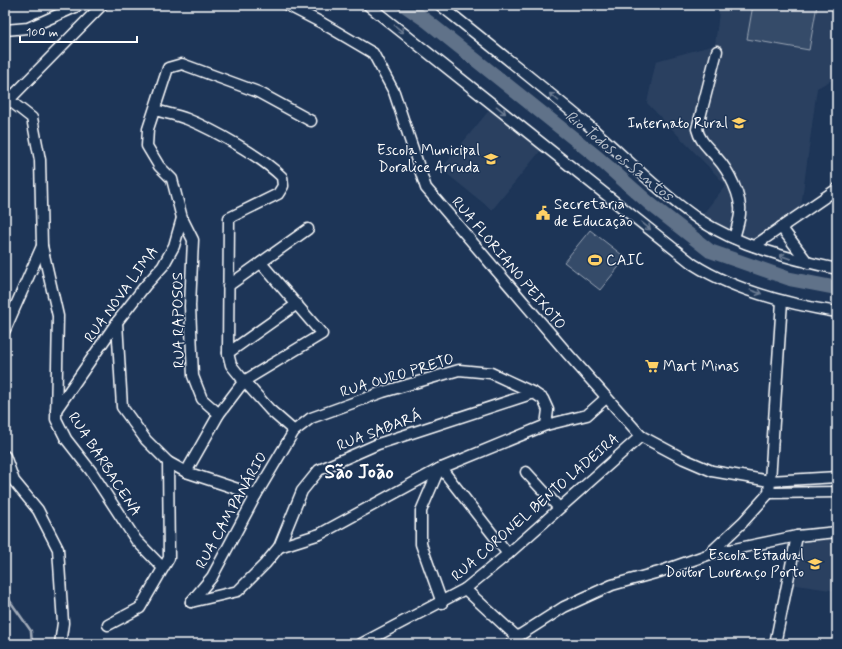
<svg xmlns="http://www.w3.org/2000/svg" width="842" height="649" font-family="Mynerve,sans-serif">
<rect width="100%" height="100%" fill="#1d3557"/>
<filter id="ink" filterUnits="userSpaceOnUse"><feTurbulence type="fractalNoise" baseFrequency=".025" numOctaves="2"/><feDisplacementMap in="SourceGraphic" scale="8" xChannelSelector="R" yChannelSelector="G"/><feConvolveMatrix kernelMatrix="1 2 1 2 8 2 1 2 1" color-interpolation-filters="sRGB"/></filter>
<g filter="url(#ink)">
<g fill="#2a4161">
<path d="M720,5H837V77L817,88L800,214L754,246L699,219L726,185L647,103L656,61L715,45Z"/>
<path d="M491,108L542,149L492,210L441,169Z"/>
<path d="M808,539H837V591L790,584L798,545Z"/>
</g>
<g fill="#364b69" stroke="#9aa5b4">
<path d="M753,5H817L809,50L747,39Z"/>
<path d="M590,230L626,258L600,290L564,262Z"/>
</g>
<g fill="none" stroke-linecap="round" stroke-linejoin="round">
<path stroke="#a0aab8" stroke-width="2.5" d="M5,594L31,631L32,644"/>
<path stroke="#617289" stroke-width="14" d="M404,5L427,21L597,157L649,203L710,251L790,279L837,288"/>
<defs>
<g id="minor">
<path d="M287,5L322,23L373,53L394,92L426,188L567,353L641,436L684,459L712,471L770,481L769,493"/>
<path d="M368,5L693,264C735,291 788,304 837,312"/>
<path d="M440,5C490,45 539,84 588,125C624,156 659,192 698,219C739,246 790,259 837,269"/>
<path d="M5,30L28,28L80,5"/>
<path d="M717,51L697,129C700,142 709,148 717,158C729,171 742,197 740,214C739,222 736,231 734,238"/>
<path d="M5,104L102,5"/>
<path d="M155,110C165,113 177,115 187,119C214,130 262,157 282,177L283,186L278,194L229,218L228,353L231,365L244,381L270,410L294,431"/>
<path d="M182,218L193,240L190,306L193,376L202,399L219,414"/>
<path d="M781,227L808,263"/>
<path d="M42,246L58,316L56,419L66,439L91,471L136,540L163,568"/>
<path d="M754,246L837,189"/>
<path d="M228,286L308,229"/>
<path d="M782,301L770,481L837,477"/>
<path d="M117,322L122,407L146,440L168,462L186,472L256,495"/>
<path d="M5,330L42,246L40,160L32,118L9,100"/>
<path d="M228,353L297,304"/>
<path d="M56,410L117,322L145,286L163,266L174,246L182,218L172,179L159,166L147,146L148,129L168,68L182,64L258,92L311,121"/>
<path d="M546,425L587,415L606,398"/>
<path d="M5,456L14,481L38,510L58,549L63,623L60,644"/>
<path d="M441,468L508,554"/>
<path d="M439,469L421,511V544L442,603"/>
<path d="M186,472L219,414L244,381L322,334L261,263"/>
<path d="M526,472L559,508"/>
<path d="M769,493L837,492"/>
<path d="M710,553L743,522L769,493"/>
<path d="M465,589L517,637"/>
<path d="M191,602L212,577L256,495L294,431L311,418L383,392L459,370L491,373L534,393L543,399L548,410L546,425L439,469L320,534L279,547"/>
<path d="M191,602L238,591L265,564L279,547L302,491L319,470L378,444L534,393"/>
<path d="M108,625L140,608L169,558L168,462"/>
<path d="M361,644L465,589L508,554L641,436"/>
<path d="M511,644L517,637L564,607L612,585L659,572L710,554L797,536L837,532"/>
<path d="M775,644L797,536"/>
</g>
</defs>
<use href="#minor" stroke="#fff" stroke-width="13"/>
<use href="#minor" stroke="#1d3557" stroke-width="10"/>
</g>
<defs><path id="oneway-shaft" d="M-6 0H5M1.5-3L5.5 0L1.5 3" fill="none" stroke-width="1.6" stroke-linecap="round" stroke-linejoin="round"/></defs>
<g stroke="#6c7c92">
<use href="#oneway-shaft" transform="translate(399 29) rotate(39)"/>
<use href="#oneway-shaft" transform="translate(554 97) rotate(-140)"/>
<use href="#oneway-shaft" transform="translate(501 110) rotate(39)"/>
<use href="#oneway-shaft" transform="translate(646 226) rotate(39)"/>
<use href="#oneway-shaft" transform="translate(785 257) rotate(-161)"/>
<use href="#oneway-shaft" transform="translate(756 292) rotate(19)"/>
</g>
</g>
<defs>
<symbol id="university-bare" viewBox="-9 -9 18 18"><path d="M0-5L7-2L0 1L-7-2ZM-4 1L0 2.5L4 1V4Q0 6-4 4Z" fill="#ffd166" stroke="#1d3557" stroke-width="2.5" paint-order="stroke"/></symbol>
<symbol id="school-bare" viewBox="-9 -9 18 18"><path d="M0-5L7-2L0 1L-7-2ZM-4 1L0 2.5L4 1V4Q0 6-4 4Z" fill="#ffd166" stroke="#1d3557" stroke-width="2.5" paint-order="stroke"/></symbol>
<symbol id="civic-bare" viewBox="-9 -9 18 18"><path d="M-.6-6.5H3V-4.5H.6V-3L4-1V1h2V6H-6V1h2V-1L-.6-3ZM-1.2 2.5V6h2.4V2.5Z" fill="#ffd166" stroke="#1d3557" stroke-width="2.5" paint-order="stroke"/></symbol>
<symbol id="stadium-bare" viewBox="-9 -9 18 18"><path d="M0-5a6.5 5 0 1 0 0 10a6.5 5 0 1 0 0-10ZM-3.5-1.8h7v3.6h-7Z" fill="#ffd166" stroke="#1d3557" stroke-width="2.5" paint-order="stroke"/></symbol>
<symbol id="supermarket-bare" viewBox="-9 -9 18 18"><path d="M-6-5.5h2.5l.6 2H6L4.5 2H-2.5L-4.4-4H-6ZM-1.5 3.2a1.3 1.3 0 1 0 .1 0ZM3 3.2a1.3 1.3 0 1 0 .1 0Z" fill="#ffd166" stroke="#1d3557" stroke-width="2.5" paint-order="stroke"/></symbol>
</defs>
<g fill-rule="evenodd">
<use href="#university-bare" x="729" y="113" width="20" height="20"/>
<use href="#school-bare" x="481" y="149" width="20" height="20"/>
<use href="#civic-bare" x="533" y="203" width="20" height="20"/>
<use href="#stadium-bare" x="585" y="250" width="20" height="20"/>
<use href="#supermarket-bare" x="642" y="356" width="20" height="20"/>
<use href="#school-bare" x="805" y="554" width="20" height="20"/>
</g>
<g text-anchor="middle" stroke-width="3" stroke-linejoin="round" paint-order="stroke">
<g font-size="15" fill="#fff" stroke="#1d3557" text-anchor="end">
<text x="728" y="128">Internato Rural</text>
<text x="480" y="155">Escola Municipal<tspan x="480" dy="17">Doralice Arruda</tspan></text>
<text x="554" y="209" text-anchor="start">Secretaria<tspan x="554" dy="17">de Educação</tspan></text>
<text x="606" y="265" text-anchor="start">CAIC</text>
<text x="663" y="371" text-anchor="start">Mart Minas</text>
<text x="804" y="560">Escola Estadual<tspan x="804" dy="17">Doutor Lourenço Porto</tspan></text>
</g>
<g font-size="15" fill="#fff" stroke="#1d3557">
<text transform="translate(509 263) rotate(50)" y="5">RUA FLORIANO PEIXOTO</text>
<text transform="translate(121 294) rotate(-54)" y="5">RUA NOVA LIMA</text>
<text transform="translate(178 320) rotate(-91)" y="5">RUA RAPOSOS</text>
<text transform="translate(397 375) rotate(-17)" y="5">RUA OURO PRETO</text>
<text transform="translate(379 430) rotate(-21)" y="5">RUA SABARÁ</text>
<text transform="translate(105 464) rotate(57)" y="5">RUA BARBACENA</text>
<text transform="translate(535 507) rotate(-41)" y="5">RUA CORONEL BENTO LADEIRA</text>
<text transform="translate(231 510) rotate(-61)" y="5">RUA CAMPANÁRIO</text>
</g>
<g font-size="16" font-style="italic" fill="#b8c0ca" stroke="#1d3557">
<text transform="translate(620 155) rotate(39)" y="6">Rio Todos os Santos</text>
</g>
<g font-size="19" font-weight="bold" fill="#fff" stroke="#1d3557">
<text x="359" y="478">São João</text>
</g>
</g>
<rect width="842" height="649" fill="none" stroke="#1d3557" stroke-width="20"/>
<rect x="10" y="10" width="822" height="629" fill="none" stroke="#fff" stroke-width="1.5" filter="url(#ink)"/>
<path d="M20 36v6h117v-6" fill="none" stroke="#ffffff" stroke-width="2"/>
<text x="26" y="36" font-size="12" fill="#ffffff" stroke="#1d3557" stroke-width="3" paint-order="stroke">100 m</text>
</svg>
